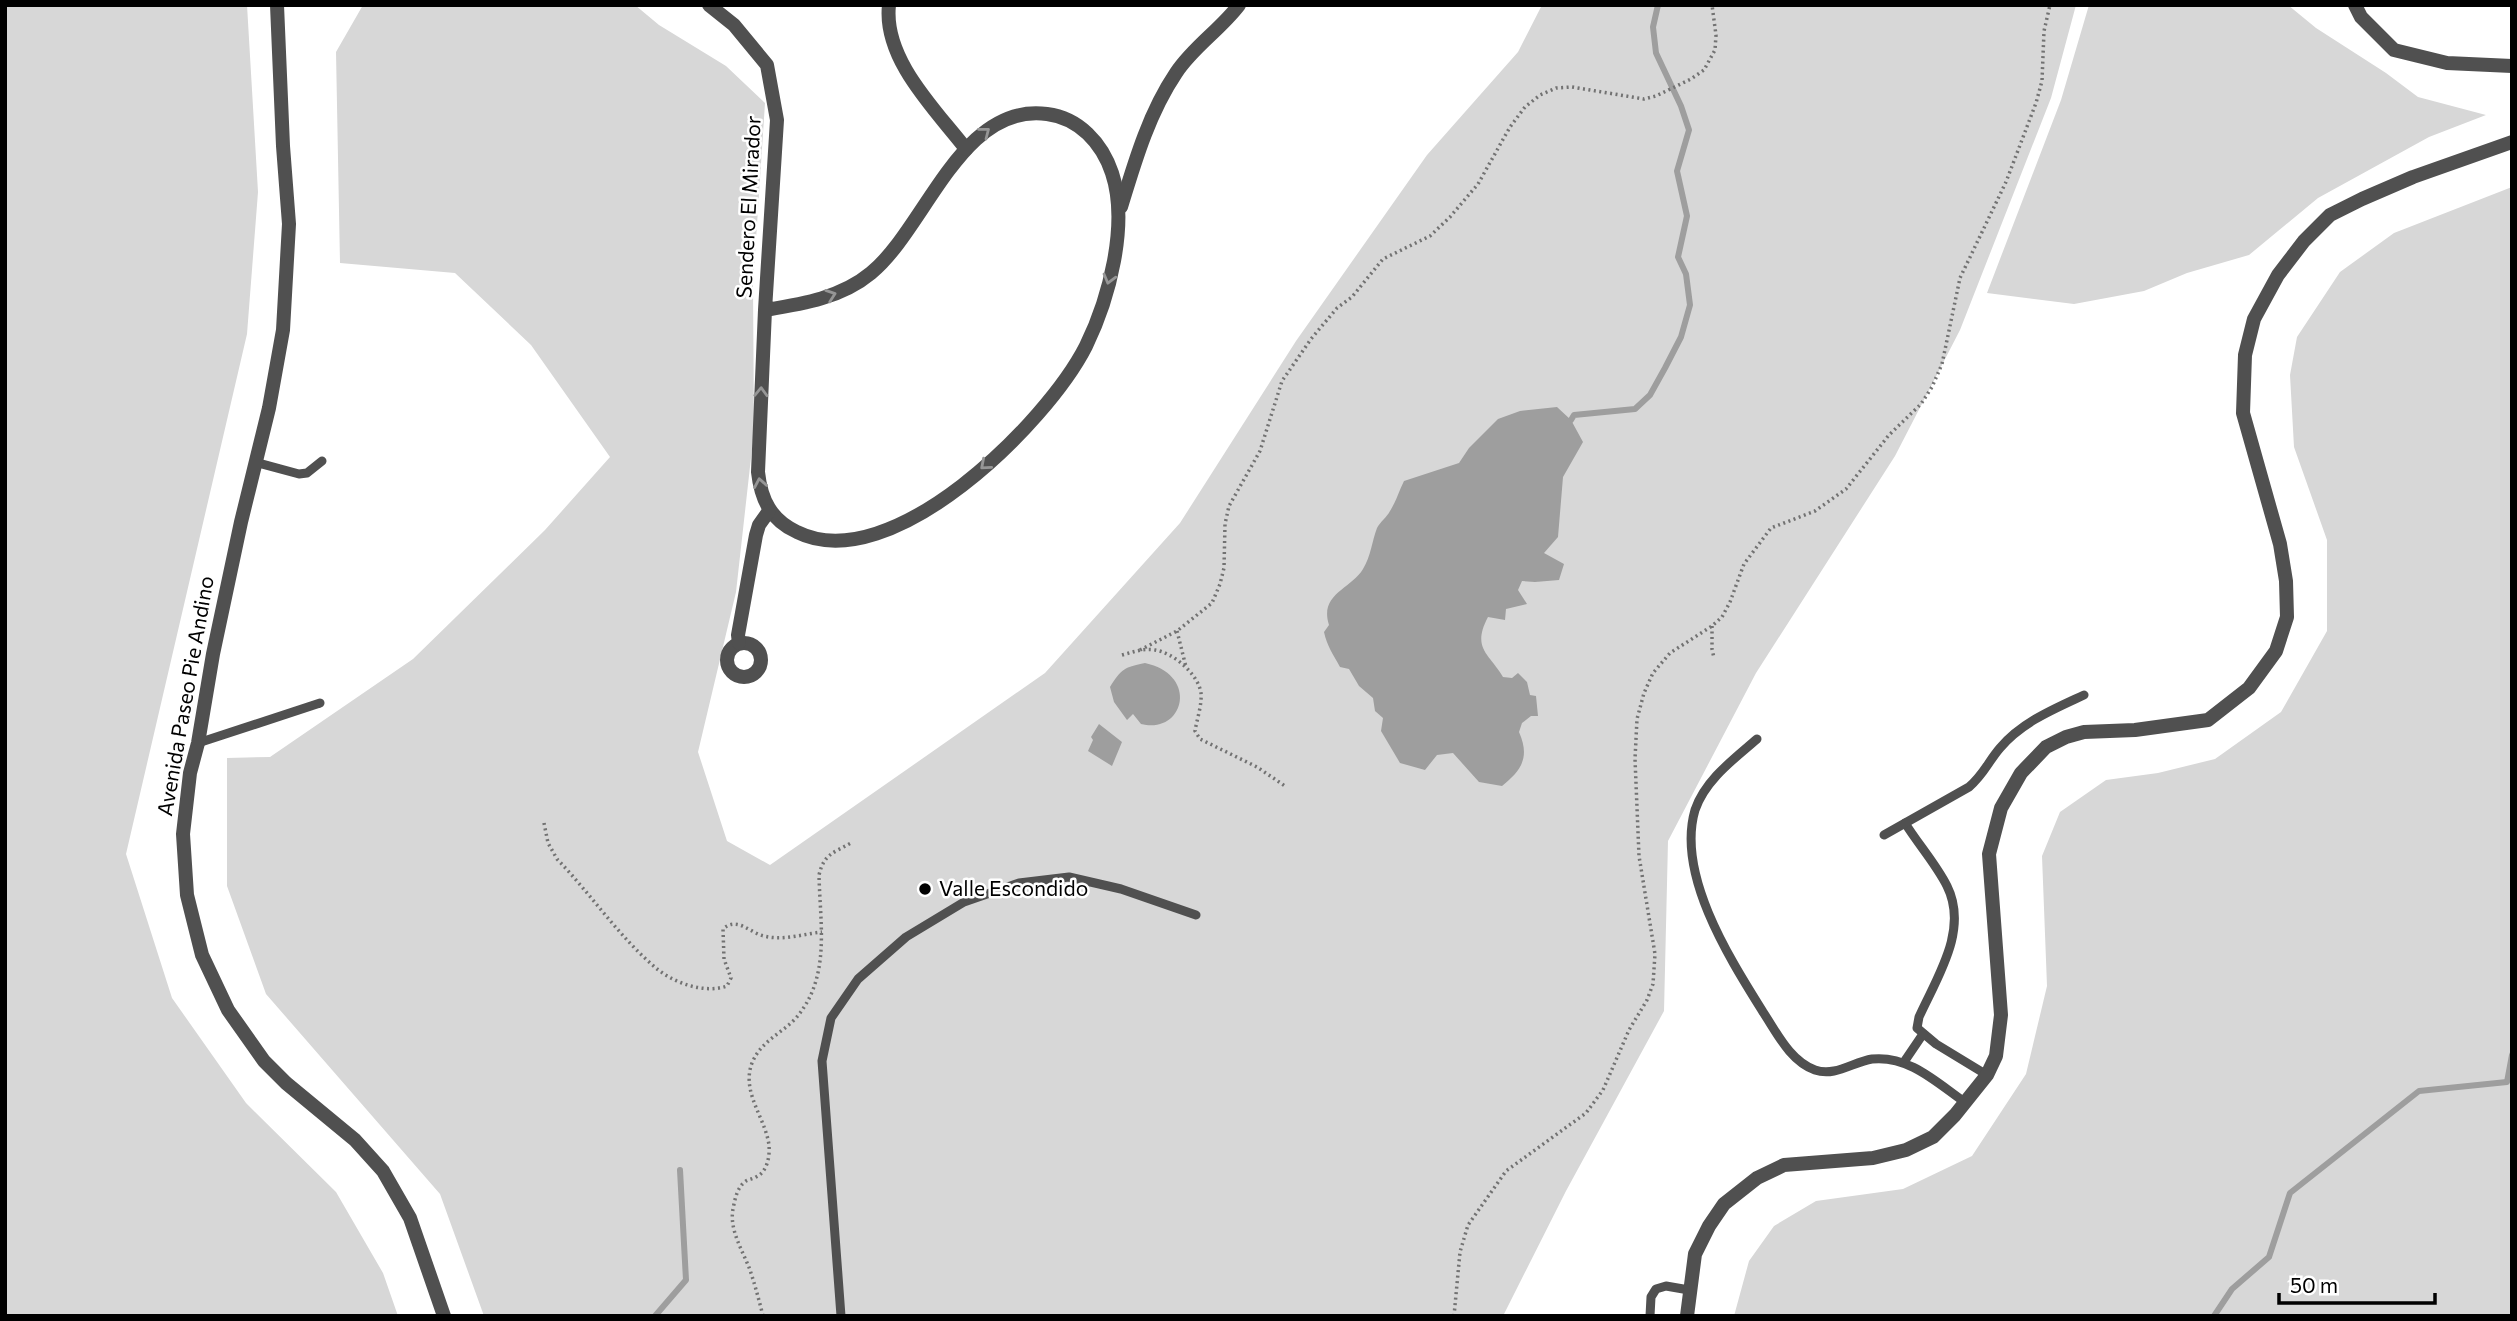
<svg xmlns="http://www.w3.org/2000/svg" width="2517" height="1321" font-family="Commissioner,sans-serif">
<rect width="100%" height="100%" fill="#fff"/>
<g fill="#d7d7d7">
<path d="M5,5H247L258,192L247,334L126,854L172,998L246,1103L336,1192L383,1273L398,1316H5Z"/>
<path d="M363,5H635L659,25L726,66L765,103L753,285L754,431L736,592L698,752L727,841L770,865L1045,673L1180,523L1296,341L1427,155L1518,52L1542,5H2076L2051,98L1960,330L1895,456L1756,673L1668,841L1664,1011L1566,1191L1503,1316H484L440,1194L266,994L227,886V758L270,757L413,659L545,530L610,457L531,345L455,273L340,263L336,52Z"/>
<path d="M2089,5H2288L2316,28L2386,73L2418,97L2486,115L2429,137L2318,198L2249,255L2187,273L2144,291L2074,304L1987,293L2061,100Z"/>
<path d="M2512,187V1316H1734L1749,1261L1774,1226L1816,1201L1903,1189L1972,1156L2026,1074L2047,986L2042,856L2060,812L2106,780L2158,773L2215,759L2281,712L2327,631V540L2294,447L2290,375L2297,337L2340,272L2394,233Z"/>
</g>
<g fill="#9e9e9e">
<path d="M1557,407L1571,420L1583,442L1563,477L1558,537L1544,553L1564,564L1559,580L1535,582L1522,581L1518,590L1527,604L1506,609L1505,620L1488,617C1471,649 1490,654 1503,677L1512,678L1518,673L1527,682L1530,695L1536,696L1538,716H1531L1522,723L1519,732C1530,757 1522,770 1502,786L1479,782L1453,753L1437,755L1425,770L1400,763L1381,731L1383,718L1375,711L1373,698L1359,686L1349,669L1340,667C1333,654 1327,646 1324,632L1329,625C1319,594 1351,589 1363,569C1371,556 1372,541 1377,528C1380,522 1387,517 1390,511C1396,502 1399,491 1404,481L1459,463L1469,448L1498,419L1520,411Z"/>
<path d="M1145,663C1200,675 1184,735 1141,724L1133,714L1127,720L1114,702L1110,687C1121,669 1125,667 1145,663Z"/>
<path d="M1099,724L1122,742L1112,766L1088,751L1093,740L1091,737Z"/>
</g>
<g fill="none" stroke-linecap="round" stroke-linejoin="round">
<g stroke="#9e9e9e" stroke-width="6">
<path d="M1571,420L1574,415L1635,409L1650,395L1665,368L1681,337L1690,305L1686,274L1678,257L1687,216L1677,171L1689,130L1681,106L1656,53L1653,27L1658,5"/>
<path d="M655,1316L686,1280L680,1170"/>
<path d="M2214,1316L2232,1289L2269,1257L2290,1193L2419,1091L2507,1082L2512,1055"/>
</g>
<g stroke="#727272" stroke-width="3.5" stroke-dasharray="2 3.5" stroke-linecap="butt">
<path d="M1712,626V649L1714,658"/>
<path d="M1177,631L1186,667"/>
<path d="M1140,650L1177,631L1212,603L1220,584L1224,568L1225,524L1229,506L1260,451L1282,381L1311,339L1337,308L1352,297L1383,259L1430,236L1450,217L1478,184L1510,127L1525,107L1540,95L1556,88L1572,87L1644,99L1656,96L1691,79L1704,70L1715,50L1716,35L1712,5"/>
<path d="M1122,655C1133,652 1143,648 1155,650C1174,653 1198,674 1201,693C1202,705 1197,719 1195,731L1200,739L1257,767L1285,786"/>
<path d="M544,823L548,843L557,859C590,893 620,938 656,968C674,983 704,994 727,986L731,978L724,959L723,929C737,916 750,933 764,936C783,941 803,934 822,932"/>
<path d="M763,1316C759,1300 755,1285 750,1270C743,1251 729,1230 733,1209C735,1199 737,1187 746,1181C749,1179 753,1179 756,1177C767,1172 770,1157 769,1145C765,1117 741,1092 752,1063C761,1041 781,1034 796,1018C831,977 820,925 819,875C824,854 833,853 851,843"/>
<path d="M1454,1316L1460,1252L1468,1225L1506,1171L1586,1113L1603,1090L1629,1030L1647,1000L1653,984L1655,954L1639,856L1635,759L1637,719L1644,693L1653,673L1670,653L1712,626L1722,617L1730,602L1744,564L1771,528L1815,511L1846,489L1889,435L1921,404L1932,387L1942,364L1960,278L2006,182L2036,103L2042,81L2044,31L2050,5"/>
</g>
<g stroke="#505050" stroke-width="9">
<path d="M255,462L299,474L307,473L322,461"/>
<path d="M1757,739C1734,759 1705,780 1695,810C1676,875 1730,959 1763,1012C1777,1033 1790,1061 1815,1070C1835,1077 1853,1062 1872,1059C1909,1055 1937,1083 1966,1103"/>
<path d="M198,743L320,703"/>
<path d="M1905,823C1918,844 1936,864 1947,886C1969,930 1937,977 1919,1017L1917,1028L1936,1044L1987,1075"/>
<path d="M1884,835L1969,787C1984,774 1988,762 2000,748C2022,722 2054,709 2084,695"/>
<path d="M1904,1062L1923,1034"/>
<path d="M841,1316L822,1061L831,1018L858,979L906,937L964,902L1019,883L1069,877L1121,889L1196,915"/>
<path d="M1650,1316L1651,1297L1656,1289L1666,1286L1689,1290"/>
</g>
<g stroke="#505050" stroke-width="14">
<path d="M277,5L283,146L289,224L283,330L269,408L241,522L213,654L198,743L190,773L183,834L187,895L202,955L228,1010L264,1061L286,1083L355,1140L383,1171L410,1218L444,1316"/>
<path d="M709,5L734,25L767,65L777,120L765,310L758,472C761,500 771,520 797,532C891,579 1047,423 1086,346C1109,299 1129,224 1112,173C1102,143 1079,118 1047,114C961,102 926,228 871,273C841,298 802,304 765,310"/>
<path d="M889,5C883,59 935,109 966,149"/>
<path d="M2355,5L2361,17L2394,50L2447,63L2512,66"/>
<path d="M1121,207C1135,161 1149,113 1176,73C1193,47 1220,30 1239,5"/>
<circle cx="744" cy="660" r="17"/>
<path d="M739,643L738,635L756,535L759,525L769,511"/>
<path d="M1687,1316L1695,1254L1709,1226L1724,1204L1757,1178L1784,1165L1873,1158L1906,1150L1933,1137L1955,1115L1987,1075L1996,1056L2001,1015L1989,854L2001,808L2021,773L2046,747L2066,737L2084,732L2135,730L2208,720L2249,688L2276,651L2287,617L2286,581L2280,544L2243,413L2245,355L2254,319L2278,275L2304,241L2330,215L2362,199L2413,177L2512,142"/>
</g>
</g>
<defs><path id="oneway-chevron" d="M-2-3.5L2.5 0L-2 3.5" fill="none" stroke-width="1.6" stroke-linecap="round" stroke-linejoin="round" transform="scale(1.75)"/></defs>
<g stroke="#969696">
<use href="#oneway-chevron" transform="translate(985 132) rotate(-38)"/>
<use href="#oneway-chevron" transform="translate(1109 279) rotate(105)"/>
<use href="#oneway-chevron" transform="translate(831 295) rotate(-19)"/>
<use href="#oneway-chevron" transform="translate(761 392) rotate(-88)"/>
<use href="#oneway-chevron" transform="translate(985 465) rotate(139)"/>
<use href="#oneway-chevron" transform="translate(760 483) rotate(-100)"/>
</g>
<circle fill="#000" stroke="#fff" stroke-width="2.5" cx="925" cy="889" r="7"/>
<g text-anchor="middle" stroke-width="5" stroke-linejoin="round" paint-order="stroke">
<g font-size="21" fill="#000" stroke="#fff">
<text transform="translate(749 207) rotate(-87)" y="7">Sendero El Mirador</text>
<text transform="translate(186 696) rotate(-80)" y="7">Avenida Paseo Pie Andino</text>
</g>
<g font-size="21" fill="#000" stroke="#fff" text-anchor="start">
<text x="939" y="896">Valle Escondido</text>
</g>
</g>
<rect width="2517" height="1321" fill="none" stroke="#000000" stroke-width="14"/>
<path d="M2279 1293v10h156v-10" fill="none" stroke="#000000" stroke-width="3.5"/>
<text x="2290" y="1293" font-size="21" fill="#000000" stroke="#ffffff" stroke-width="5" paint-order="stroke">50 m</text>
</svg>
